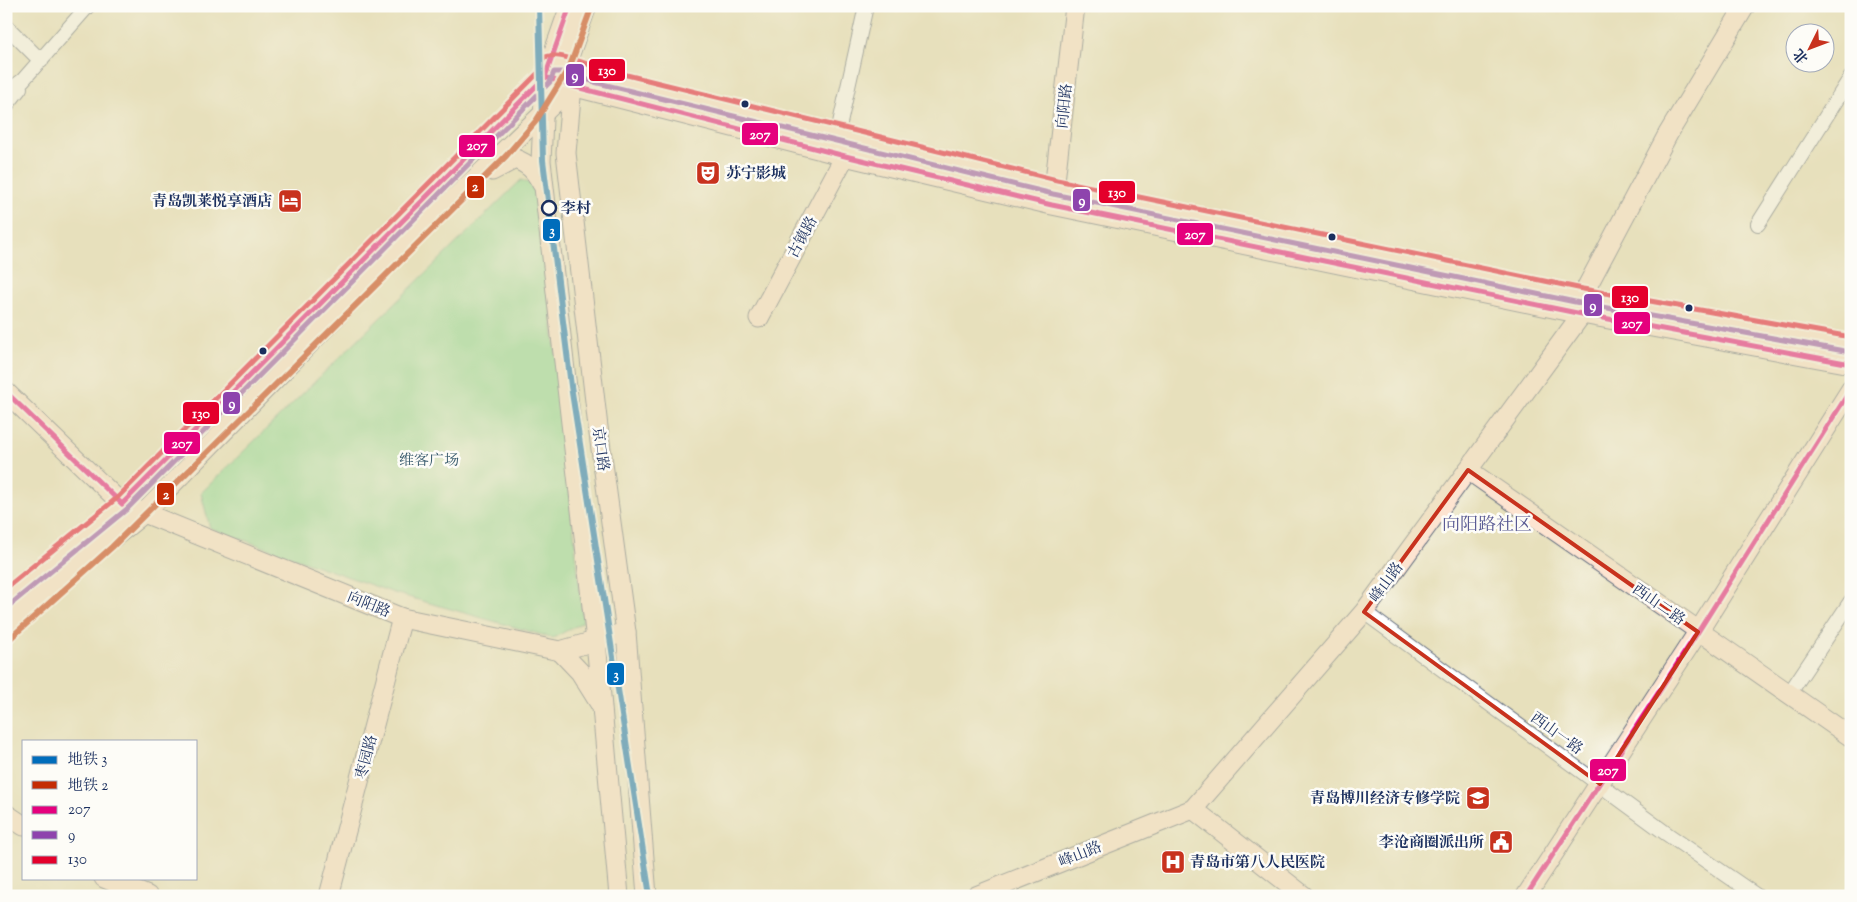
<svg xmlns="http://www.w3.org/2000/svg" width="1857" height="902" font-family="'Sorts Mill Goudy','Noto Serif SC',serif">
<rect width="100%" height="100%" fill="#fdfcf7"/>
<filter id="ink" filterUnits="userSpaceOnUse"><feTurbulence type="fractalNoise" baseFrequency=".02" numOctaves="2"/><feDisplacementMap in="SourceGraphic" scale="10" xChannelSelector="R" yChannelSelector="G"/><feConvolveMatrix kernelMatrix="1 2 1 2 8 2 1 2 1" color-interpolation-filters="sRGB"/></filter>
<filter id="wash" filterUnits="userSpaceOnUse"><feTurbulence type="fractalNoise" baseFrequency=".0096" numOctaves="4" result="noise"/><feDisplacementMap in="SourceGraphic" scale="20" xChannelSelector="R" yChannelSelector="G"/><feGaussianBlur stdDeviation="1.12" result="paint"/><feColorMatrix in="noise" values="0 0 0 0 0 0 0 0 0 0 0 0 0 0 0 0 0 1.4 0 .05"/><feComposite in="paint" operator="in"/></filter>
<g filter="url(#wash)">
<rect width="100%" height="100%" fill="#e7e0bc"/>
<path fill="#8ddc9b" stroke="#54867c" d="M521,180L539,187L583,622L553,638L394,593L210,528L201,493Z"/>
</g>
<g filter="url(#ink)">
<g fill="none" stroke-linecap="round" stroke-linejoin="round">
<defs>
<g id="street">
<path d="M6,26L41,61"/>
<path d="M6,93L23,80L88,6"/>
<path d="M6,106L20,88"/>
<path d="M838,132L866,6"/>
<path d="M1758,224L1851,77"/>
<path d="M1364,612L1667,834L1757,896"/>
<path d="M1789,694L1851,601"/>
</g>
<g id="secondary">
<path d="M587,6L566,65L572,86L566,153L598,427L626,632L647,896"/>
<path d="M549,64L566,65L596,75L1055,187L1582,296L1851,345"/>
<path d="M545,77L572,86L845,156L1052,205L1582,314L1851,364"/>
<path d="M545,77L541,161L596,641L619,896"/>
<path d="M492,171L515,159C529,164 535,171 542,184"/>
<path d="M1053,199L1075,6"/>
<path d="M759,318L845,156"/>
<path d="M6,392L122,504L402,618L560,651L626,632"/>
<path d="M1468,470L1851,737"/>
<path d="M6,598L122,504L545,77L570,6"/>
<path d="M6,625L144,513L421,230L572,86"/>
<path d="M560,651L580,672L600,704"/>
<path d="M1193,809L1304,896"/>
<path d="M6,814L24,826"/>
<path d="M104,878L148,896"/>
<path d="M329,896L402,618"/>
<path d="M976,896L1193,809L1364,612L1582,314V296L1668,134L1745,6"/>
<path d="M1526,896L1698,632L1851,389"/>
</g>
</defs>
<use href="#street" stroke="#626d7f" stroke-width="16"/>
<use href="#secondary" stroke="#626d7f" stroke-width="21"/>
<use href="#street" stroke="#fff" stroke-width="14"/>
<use href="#secondary" stroke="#fde4d1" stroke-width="19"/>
<defs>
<g id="bus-1">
<path d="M545,77L572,86L845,156L1052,205L1582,314L1851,364"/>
<path d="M6,392L122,504L545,77L570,6"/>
<path d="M1526,896L1698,632L1851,389"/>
</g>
<path id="bus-2" d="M11,604L127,509L550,82L554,72H565L594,82L1053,194L1580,303L1850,352"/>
<path id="bus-3" d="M6,588L117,498L538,73C540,69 541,61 544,58C553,50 588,64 598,68L1057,180L1583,289L1851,337"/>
</defs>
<use href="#bus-1" stroke="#fdfcf7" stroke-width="9"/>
<use href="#bus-2" stroke="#fdfcf7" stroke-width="9"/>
<use href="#bus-3" stroke="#fdfcf7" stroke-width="9"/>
<use href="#bus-1" stroke="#e5007d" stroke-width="5"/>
<use href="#bus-2" stroke="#8e44ad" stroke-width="5"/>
<use href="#bus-3" stroke="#e4002b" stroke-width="5"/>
<defs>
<path id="metro-1" d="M539,6L543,160L571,386L650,896"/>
<path id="metro-2" d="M6,642L112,547L506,156L536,121L570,66L592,6"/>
</defs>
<use href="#metro-1" stroke="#fdfcf7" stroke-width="10"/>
<use href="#metro-2" stroke="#fdfcf7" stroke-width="10"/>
<use href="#metro-1" stroke="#006dbb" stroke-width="6"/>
<use href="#metro-2" stroke="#c42c05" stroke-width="6"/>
</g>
</g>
<path d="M0 0H1857V902H0ZM1468,470L1698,632L1600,784L1364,612Z" fill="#e7e0bc" fill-opacity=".55" fill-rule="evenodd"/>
<path fill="none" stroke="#c8321e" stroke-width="4" stroke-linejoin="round" d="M1468,470L1698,632L1600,784L1364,612Z"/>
<defs>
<symbol id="theatre-square" viewBox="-11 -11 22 22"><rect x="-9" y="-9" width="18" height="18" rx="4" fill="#c8321e" stroke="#fdfcf7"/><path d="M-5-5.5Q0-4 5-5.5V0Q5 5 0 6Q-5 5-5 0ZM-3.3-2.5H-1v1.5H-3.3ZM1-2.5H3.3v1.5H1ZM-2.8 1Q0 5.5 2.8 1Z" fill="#fff"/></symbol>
<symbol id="hotel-square" viewBox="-11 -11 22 22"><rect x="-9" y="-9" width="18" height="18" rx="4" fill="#c8321e" stroke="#fdfcf7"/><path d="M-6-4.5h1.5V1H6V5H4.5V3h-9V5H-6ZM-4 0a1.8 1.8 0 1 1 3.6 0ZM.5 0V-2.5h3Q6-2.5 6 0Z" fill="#fff"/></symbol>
<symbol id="university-square" viewBox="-11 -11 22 22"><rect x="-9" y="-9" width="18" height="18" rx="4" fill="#c8321e" stroke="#fdfcf7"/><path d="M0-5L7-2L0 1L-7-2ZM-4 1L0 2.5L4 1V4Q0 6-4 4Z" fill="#fff"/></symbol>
<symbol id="civic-square" viewBox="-11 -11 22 22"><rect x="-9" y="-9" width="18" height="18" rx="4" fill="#c8321e" stroke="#fdfcf7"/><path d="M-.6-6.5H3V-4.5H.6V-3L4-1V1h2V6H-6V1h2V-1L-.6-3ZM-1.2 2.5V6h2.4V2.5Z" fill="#fff"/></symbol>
<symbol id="hospital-square" viewBox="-11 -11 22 22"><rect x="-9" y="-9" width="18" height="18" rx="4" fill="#c8321e" stroke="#fdfcf7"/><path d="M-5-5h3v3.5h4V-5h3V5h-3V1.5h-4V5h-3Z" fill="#fff"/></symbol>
</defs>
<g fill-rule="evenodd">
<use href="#theatre-square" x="694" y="159" width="28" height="28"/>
<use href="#hotel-square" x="276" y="187" width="28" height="28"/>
<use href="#university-square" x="1464" y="784" width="28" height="28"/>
<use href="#civic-square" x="1487" y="828" width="28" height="28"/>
<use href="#hospital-square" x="1159" y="848" width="28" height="28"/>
</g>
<g fill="#1b2f5e" stroke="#fdfcf7" stroke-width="2">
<circle cx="745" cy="104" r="4.5"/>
<circle cx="1332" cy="237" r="4.5"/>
<circle cx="1689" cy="308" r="4.5"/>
<circle cx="263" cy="351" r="4.5"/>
</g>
<circle fill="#fdfcf7" stroke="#1b2f5e" stroke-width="2.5" cx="549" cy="208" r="7"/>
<g text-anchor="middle" stroke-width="5" stroke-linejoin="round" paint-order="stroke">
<g font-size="15" fill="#1b2f5e" stroke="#fdfcf7">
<text transform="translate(1064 106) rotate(-84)" y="5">向阳路</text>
<text transform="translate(802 237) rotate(-62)" y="5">古镇路</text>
<text transform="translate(601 449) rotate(82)" y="5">京口路</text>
<text transform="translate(1386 582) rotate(-54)" y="5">峰山路</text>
<text transform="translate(369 604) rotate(22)" y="5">向阳路</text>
<text transform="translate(1659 604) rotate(35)" y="5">西山二路</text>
<text transform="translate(1557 733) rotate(36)" y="5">西山一路</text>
<text transform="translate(366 757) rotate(-75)" y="5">枣园路</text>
<text transform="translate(1080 854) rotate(-22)" y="5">峰山路</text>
</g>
<g font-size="15" font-weight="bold" fill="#1b2f5e" stroke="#fdfcf7" text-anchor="end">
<text x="726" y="178" text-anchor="start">苏宁影城</text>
<text x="272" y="206">青岛凯莱悦享酒店</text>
<text x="1460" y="803">青岛博川经济专修学院</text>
<text x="1484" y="847">李沧商圈派出所</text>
<text x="1190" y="867" text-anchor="start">青岛市第八人民医院</text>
</g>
<g font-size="15" font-weight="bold" fill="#1b2f5e" stroke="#fdfcf7" text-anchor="start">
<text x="561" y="213">李村</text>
</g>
<g font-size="15" fill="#385a6d" stroke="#fdfcf7">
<text x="429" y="465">维客广场</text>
</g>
<g font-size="18" fill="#5a5b94" stroke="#fdfcf7">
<text x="1487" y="530">向阳路社区</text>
</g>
</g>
<g stroke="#fdfcf7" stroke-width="2">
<rect x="588" y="58" width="38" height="24" rx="5" fill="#e4002b"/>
<rect x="565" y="63" width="20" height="24" rx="5" fill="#8e44ad"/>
<rect x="741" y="122" width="38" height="24" rx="5" fill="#e5007d"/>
<rect x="458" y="134" width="38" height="24" rx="5" fill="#e5007d"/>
<rect x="466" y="175" width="19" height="24" rx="5" fill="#c42c05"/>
<rect x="1098" y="180" width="38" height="24" rx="5" fill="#e4002b"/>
<rect x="1072" y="188" width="19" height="24" rx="5" fill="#8e44ad"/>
<rect x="542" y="218" width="19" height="24" rx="5" fill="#006dbb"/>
<rect x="1176" y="222" width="38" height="24" rx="5" fill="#e5007d"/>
<rect x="1611" y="285" width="38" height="24" rx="5" fill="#e4002b"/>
<rect x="1583" y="293" width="20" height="24" rx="5" fill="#8e44ad"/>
<rect x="1613" y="311" width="38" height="24" rx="5" fill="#e5007d"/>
<rect x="222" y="391" width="19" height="24" rx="5" fill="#8e44ad"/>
<rect x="182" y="401" width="38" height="24" rx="5" fill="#e4002b"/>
<rect x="163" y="431" width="38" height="24" rx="5" fill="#e5007d"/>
<rect x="156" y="482" width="19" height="24" rx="5" fill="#c42c05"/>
<rect x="606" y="662" width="19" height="24" rx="5" fill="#006dbb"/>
<rect x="1589" y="758" width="38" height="24" rx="5" fill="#e5007d"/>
</g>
<g font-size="14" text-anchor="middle" font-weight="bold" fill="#fff">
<text x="607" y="75">130</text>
<text x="575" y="80">9</text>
<text x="760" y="139">207</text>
<text x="477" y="150">207</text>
<text x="475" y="191">2</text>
<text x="1117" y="197">130</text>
<text x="1082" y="205">9</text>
<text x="552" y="235">3</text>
<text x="1195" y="239">207</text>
<text x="1630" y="302">130</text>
<text x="1593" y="310">9</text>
<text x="1632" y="328">207</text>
<text x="232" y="408">9</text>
<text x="201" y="418">130</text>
<text x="182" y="448">207</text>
<text x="166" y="499">2</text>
<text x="616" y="679">3</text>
<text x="1608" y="775">207</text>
</g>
<rect width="1857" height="902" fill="none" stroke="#fdfcf7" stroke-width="25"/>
<rect x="22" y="740" width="175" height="140" fill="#fdfcf7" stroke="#a3aaba"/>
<rect x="32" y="756" width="25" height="8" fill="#006dbb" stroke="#a3aaba"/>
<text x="68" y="764" font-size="15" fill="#1b2f5e">地铁 3</text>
<rect x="32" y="781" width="25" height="8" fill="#c42c05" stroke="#a3aaba"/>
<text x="68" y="790" font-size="15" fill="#1b2f5e">地铁 2</text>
<rect x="32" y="806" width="25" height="8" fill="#e5007d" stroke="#a3aaba"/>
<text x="68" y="814" font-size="15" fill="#1b2f5e">207</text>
<rect x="32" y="831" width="25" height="8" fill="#8e44ad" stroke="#a3aaba"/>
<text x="68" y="840" font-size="15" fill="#1b2f5e">9</text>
<rect x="32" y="856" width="25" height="8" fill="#e4002b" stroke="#a3aaba"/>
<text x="68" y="864" font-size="15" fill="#1b2f5e">130</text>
<g transform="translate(1810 48) rotate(228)"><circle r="24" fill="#fdfcf7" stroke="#a3aaba"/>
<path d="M0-4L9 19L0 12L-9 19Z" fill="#c8321e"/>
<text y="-8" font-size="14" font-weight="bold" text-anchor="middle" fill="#1b2f5e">北</text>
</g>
</svg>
